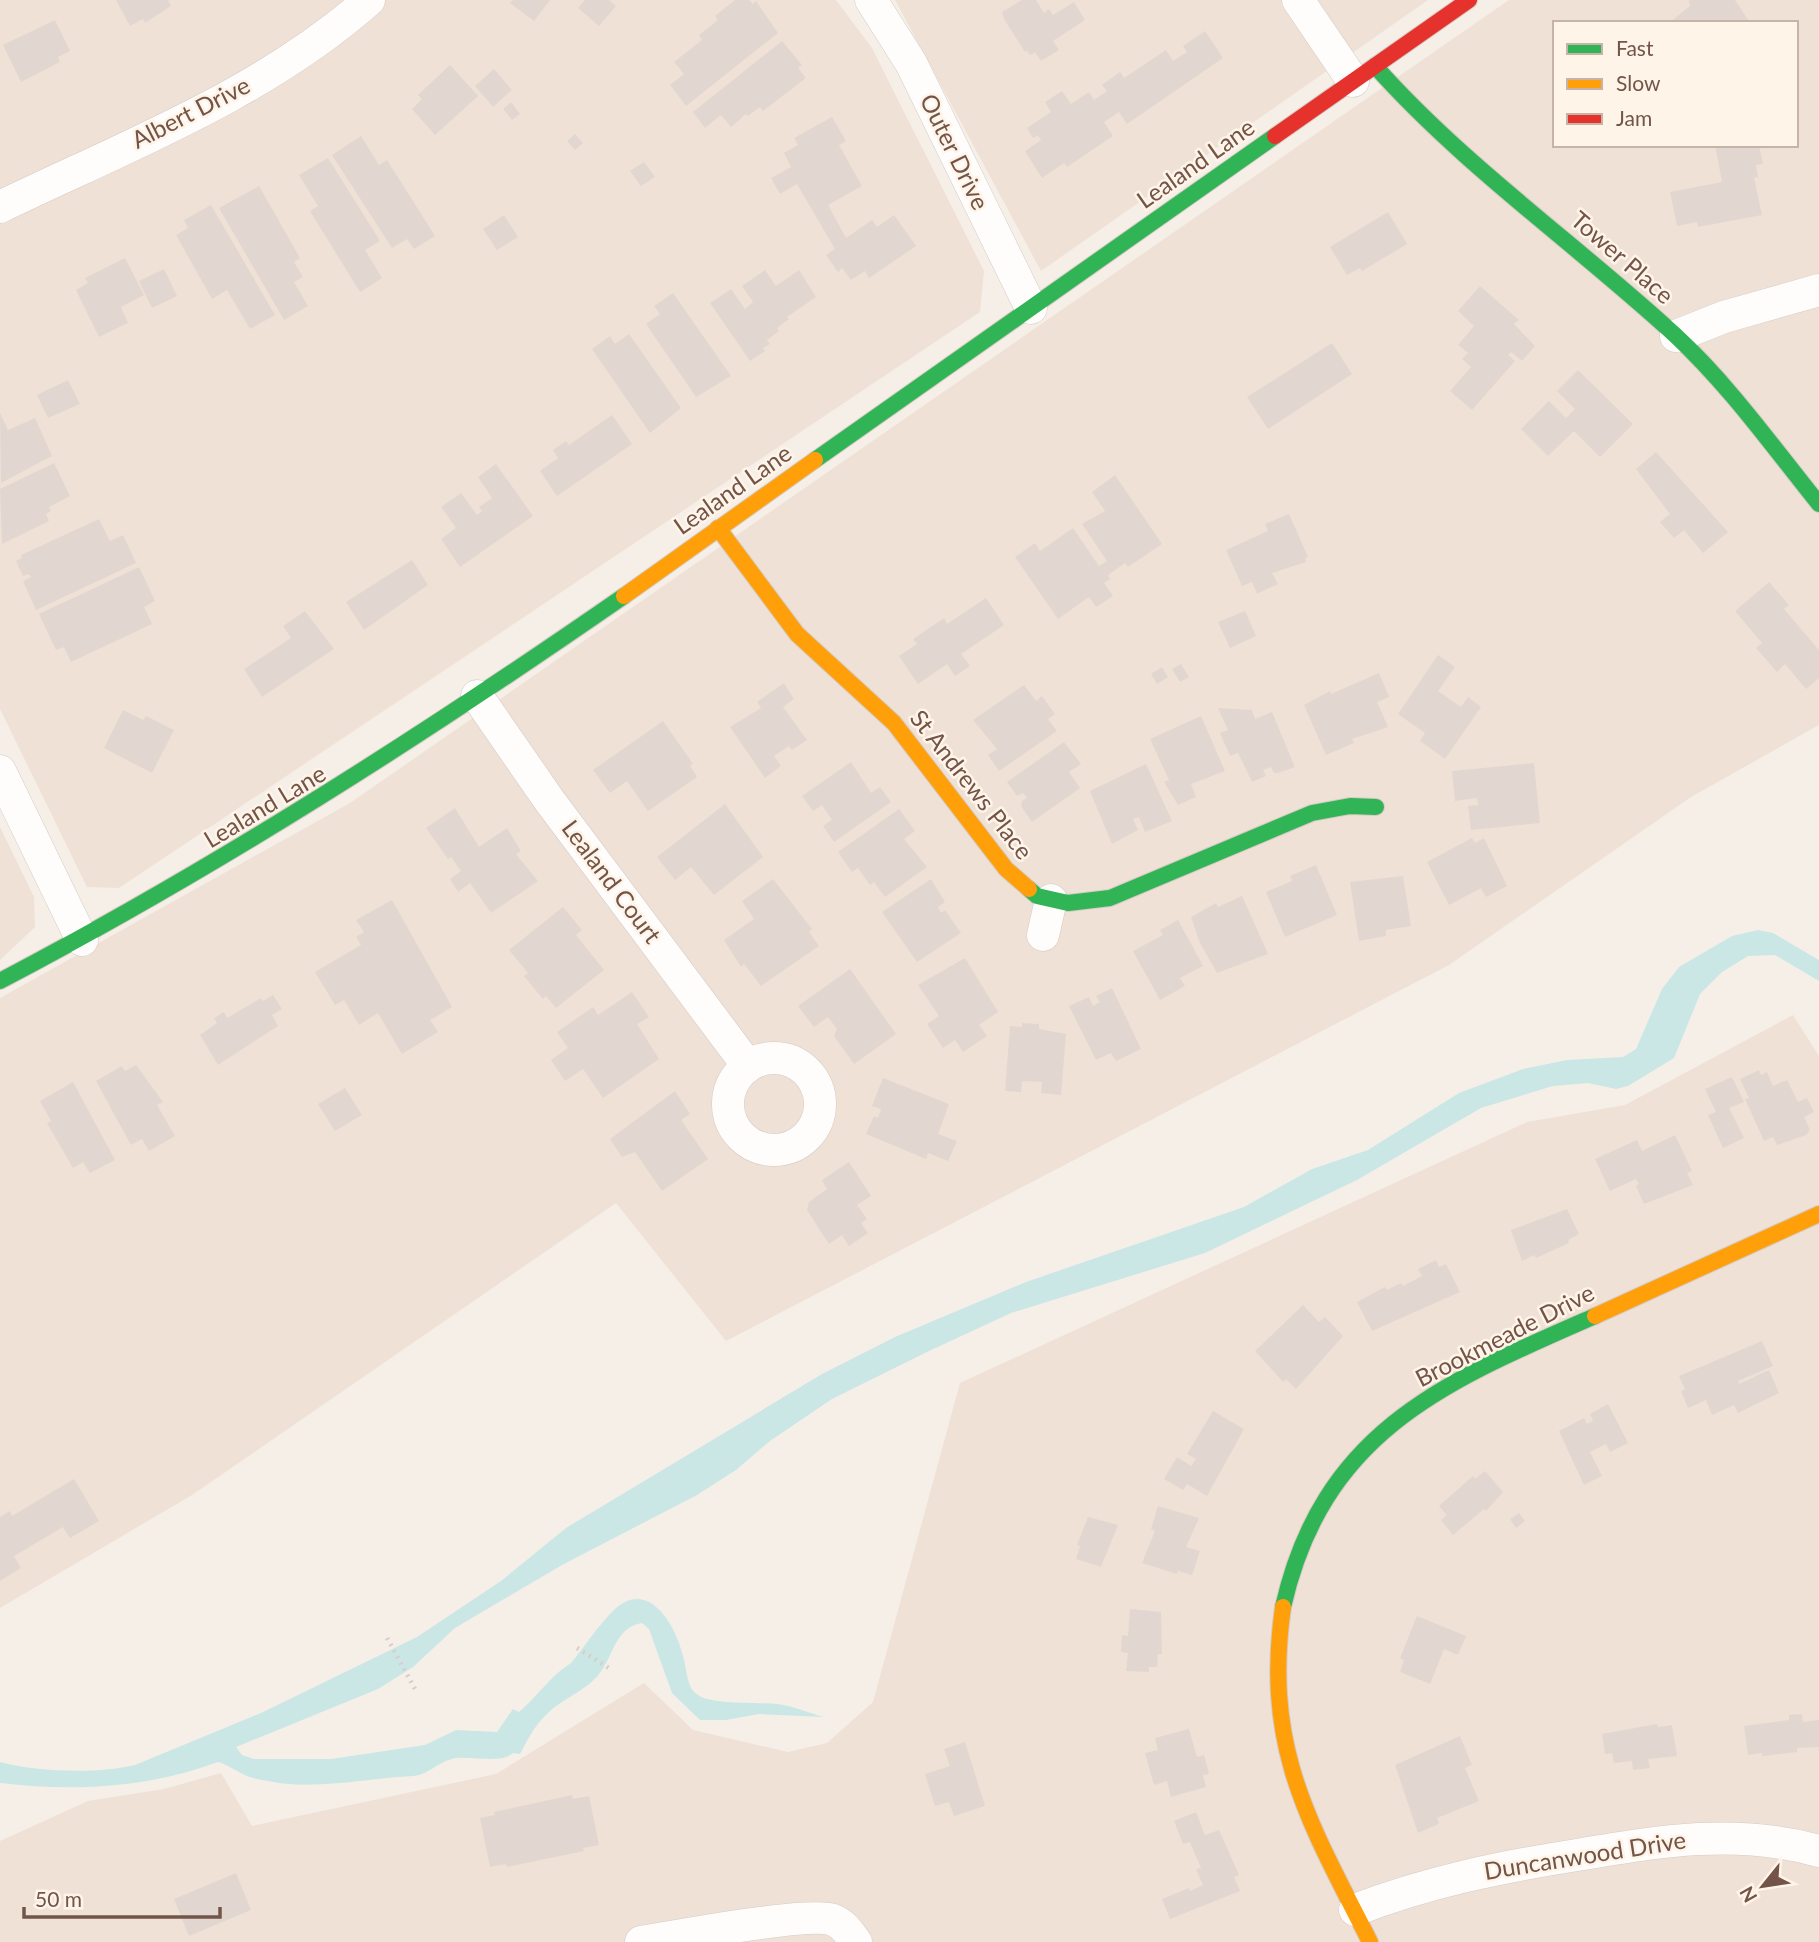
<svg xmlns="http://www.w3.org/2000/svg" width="1819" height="1942" font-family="Lato,sans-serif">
<rect width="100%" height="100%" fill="#f6efe8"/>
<g fill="#efe1d5" fill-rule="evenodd">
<path d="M0,0H836L872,48L984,271L980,312L119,888L87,887L0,709Z"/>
<path d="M895,0H1428L1041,271Z"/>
<path d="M1509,0H1819V725L1691,797L1449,965L726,1341L616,1203L192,1495L0,1608V998L350,803ZM1555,23H1796V145H1555Z"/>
<path d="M0,827L34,897L35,927L0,960Z"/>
<path d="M1793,1015L1819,1056V1942H0V1841L88,1801L164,1789L221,1773L252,1826L496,1774L644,1683L693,1730L788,1752L827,1743L873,1702L960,1383L1527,1122L1625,1105Z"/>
</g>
<path fill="#cae7e6" d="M1758,930L1773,933L1819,960V981L1775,955L1748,956L1722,972L1700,994L1674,1058L1628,1086L1616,1089L1588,1083L1553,1086L1481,1108L1357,1180L1205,1253L1011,1313L929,1351L832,1399L770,1441L736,1470L697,1495L562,1565L455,1628L413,1667L378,1689L236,1747L242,1755L254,1759H331L425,1745L456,1730L497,1732L513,1709L519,1712C537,1697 551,1675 571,1663C585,1646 599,1624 615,1609C650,1578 676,1627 683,1656C687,1668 686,1688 698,1695C712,1705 758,1702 778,1704C793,1706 809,1713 824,1717L759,1714L726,1720H700L672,1693L649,1629L642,1623C617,1627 614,1652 602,1670C589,1690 564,1697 547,1714C535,1725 528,1739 520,1754L513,1753C502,1764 472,1756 456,1758C438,1761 427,1776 413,1776C371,1778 320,1789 279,1783C269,1781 257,1780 247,1776C237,1772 229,1765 218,1762C148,1788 74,1792 0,1783V1762C36,1772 99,1774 135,1765L261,1713L417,1637L501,1581L566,1528L822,1374L895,1337L1026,1282L1244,1207L1312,1169L1368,1150L1459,1093L1523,1069L1567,1060L1623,1057L1636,1049L1662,989L1679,967L1732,936Z"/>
<g fill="#e2d7d0">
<path d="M116,0H168L171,6L145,23L143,19L130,26Z"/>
<path d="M513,0H550L534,21L510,3Z"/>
<path d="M585,0H609L616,6L599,26L578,8Z"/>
<path d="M735,0H749L753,4L756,1L778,33L686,106L670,85L684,74L674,62L702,40L699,35L718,20L715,16Z"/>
<path d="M1022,0H1036L1044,13L1049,9L1053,15L1074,2L1085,20L1053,41L1059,50L1041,61L1035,52L1030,55L1027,51L1025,52L1004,19L1002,12Z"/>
<path d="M1689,0H1735L1750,23H1669L1690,6Z"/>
<path d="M55,20L70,51L58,57L60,62L21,82L3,45Z"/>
<path d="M1205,31L1223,58L1127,124L1119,112L1104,122L1113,136L1067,167L1064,163L1042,178L1025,151L1041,140L1038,135L1033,138L1027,128L1051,112L1045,102L1062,91L1071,104L1089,92L1094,100L1107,91L1102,85L1120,72L1124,78L1166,50L1173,61L1187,52L1183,46Z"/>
<path d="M782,41L802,65L798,68L806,78L763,111L760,107L748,116L746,114L731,127L721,115L705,128L693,112Z"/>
<path d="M450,65L478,96L435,135L412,109L422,99L418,95Z"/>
<path d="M494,69L512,90L493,107L475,86Z"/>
<path d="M511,102L520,114L512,120L503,109Z"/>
<path d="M832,117L846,141L839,145L862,186L828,205L846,238L872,220L877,227L894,215L916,246L869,278L865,271L851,280L842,268L838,272L826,255L835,249L797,184L780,194L771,178L791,167L784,153L798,145L794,138Z"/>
<path d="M575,134L583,143L575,150L567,141Z"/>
<path d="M361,136L379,165L387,160L435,236L414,249L407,239L392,248L332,155Z"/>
<path d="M1715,145H1759L1763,164L1756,165L1758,177L1754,178L1762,215L1698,227L1697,222L1677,226L1670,192L1722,182Z"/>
<path d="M328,158L380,241L365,250L382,278L360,292L310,211L318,206L299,175Z"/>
<path d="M644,162L655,177L641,186L630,171Z"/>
<path d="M259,186L300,258L294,262L303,277L294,282L308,306L284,320L219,208Z"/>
<path d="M211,205L275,315L250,329L227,290L212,299L176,235L188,228L184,220Z"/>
<path d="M1388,212L1407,244L1362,271L1360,268L1347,275L1330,247Z"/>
<path d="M504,215L518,237L497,250L483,229Z"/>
<path d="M125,258L144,295L121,307L128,323L99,337L76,290L88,283L85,278Z"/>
<path d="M164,269L177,296L152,308L139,281Z"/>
<path d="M765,270L776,286L799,270L816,297L787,317L789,319L777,328L779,331L767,340L770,344L763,348L765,351L750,361L710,303L731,289L745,309L753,302L742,286Z"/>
<path d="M1480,286L1519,320L1514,324L1535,346L1522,361L1511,352L1508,355L1515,361L1472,410L1450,391L1471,367L1462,359L1468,353L1458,345L1474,326L1458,311Z"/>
<path d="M673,293L731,376L696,397L646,324L660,314L654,306Z"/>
<path d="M629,334L681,408L650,433L592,349L610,336L615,344Z"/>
<path d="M1332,343L1352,374L1268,429L1247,397Z"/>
<path d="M1578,370L1633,424L1600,457L1574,431L1548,456L1521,429L1549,401L1566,418L1575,409L1557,391Z"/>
<path d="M68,380L80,404L48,418L37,395Z"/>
<path d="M0,413L8,430L35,418L52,456L1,483Z"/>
<path d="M612,415L632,444L557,496L540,471L558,458L553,450L566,441L569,445Z"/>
<path d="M1656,452L1728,532L1703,553L1684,530L1674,538L1660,522L1670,514L1636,469Z"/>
<path d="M54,463L70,496L49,507L51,511L46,514L49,521L2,544L0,489Z"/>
<path d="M496,464L533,516L460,567L441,539L456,528L441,507L461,493L477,515L482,511L479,507L492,498L478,477Z"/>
<path d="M1115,475L1162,544L1128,567L1125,563L1108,575L1110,579L1104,583L1113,596L1096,607L1089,597L1058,619L1015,557L1035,543L1040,551L1073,528L1099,566L1107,561L1082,524L1105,511L1092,492Z"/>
<path d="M1289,514L1308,557L1305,558L1306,562L1272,573L1278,584L1257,594L1252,582L1242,586L1226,550L1268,531L1265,524Z"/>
<path d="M99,519L110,541L123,535L136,563L36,610L23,581L31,577L29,574L23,576L16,561L22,558L21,555Z"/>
<path d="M412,560L428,585L364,630L346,602Z"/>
<path d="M139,567L155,601L144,607L152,624L71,662L64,647L56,650L39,614Z"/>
<path d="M1769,582L1789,605L1784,609L1819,650V678L1806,689L1785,664L1777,672L1756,648L1762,643L1735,611Z"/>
<path d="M986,598L1004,625L961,654L970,666L955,676L947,664L918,684L899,656L917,644L913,639L944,618L947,624Z"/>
<path d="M305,611L334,649L262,697L244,669L291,638L283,626Z"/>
<path d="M1245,611L1256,636L1230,648L1218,622Z"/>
<path d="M1438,655L1455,667L1438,691L1461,707L1468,697L1481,707L1445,759L1420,741L1425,733L1398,714Z"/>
<path d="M1181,664L1189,677L1180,682L1172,669Z"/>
<path d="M1162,667L1168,677L1157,684L1151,674Z"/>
<path d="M1379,673L1389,697L1377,702L1388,727L1352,739L1354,743L1326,755L1304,705L1330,691L1331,694Z"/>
<path d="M784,683L794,699L783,707L807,740L792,750L789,746L774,756L781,766L765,778L730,727L761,708L757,702Z"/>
<path d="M1024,685L1036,701L1042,696L1055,714L1048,719L1057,731L999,771L988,755L997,749L973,720Z"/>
<path d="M1218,708L1252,710L1255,719L1272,712L1295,767L1278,773H1274L1271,767L1263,770L1266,776L1252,782L1238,753L1230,756L1220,733L1228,730Z"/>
<path d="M123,710L143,720L146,716L174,730L152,773L104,748Z"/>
<path d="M1201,716L1225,771L1191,784L1196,797L1178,805L1164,782L1169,780L1150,739Z"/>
<path d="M663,721L693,764L690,766L697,777L648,811L627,781L610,793L593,770Z"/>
<path d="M1064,742L1081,764L1069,772L1080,788L1032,822L1021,806L1022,801L1027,798L1023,793L1017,796L1007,782Z"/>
<path d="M851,762L871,793L880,787L891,802L834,842L823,826L832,820L822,805L813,811L802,796Z"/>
<path d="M1534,763L1540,823L1471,830L1468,806L1478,805L1477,798L1455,801L1452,771Z"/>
<path d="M1146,764L1172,821L1145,832L1139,817L1133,819L1138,830L1112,844L1090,791Z"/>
<path d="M725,804L763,857L714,895L691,867L675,880L657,857Z"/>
<path d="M455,808L479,847L507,828L521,851L516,854L538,881L491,913L470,883L458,892L450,879L461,871L451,857L448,859L426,828Z"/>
<path d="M899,809L915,831L904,839L927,867L885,897L874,882L870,885L858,868L852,872L838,852Z"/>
<path d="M1472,838L1475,843L1484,838L1507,886L1486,897L1481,888L1449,905L1427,862Z"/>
<path d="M1316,865L1337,915L1285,937L1266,892L1292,881L1290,876Z"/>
<path d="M1403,876L1411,926L1386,930V936L1359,941L1350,882Z"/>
<path d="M773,879L812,929L809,932L819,946L761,986L744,964L741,967L724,940L754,919L742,901Z"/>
<path d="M931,879L945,902L938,907L941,913L945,910L961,933L917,962L882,912Z"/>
<path d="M1242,896L1268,954L1217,973L1200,943L1191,917L1216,903L1218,907Z"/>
<path d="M392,900L452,1007L430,1020L438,1032L402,1054L378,1013L359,1025L344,1000L335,1005L315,972L361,945L356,937L364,932L356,920Z"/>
<path d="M563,907L582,930L576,935L604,970L556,1008L546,996L543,999L524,976L528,973L509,950Z"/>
<path d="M1178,920L1203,966L1180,978L1185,986L1160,1000L1133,951L1163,935L1160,930Z"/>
<path d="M965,958L998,1012L979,1025L987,1036L963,1052L955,1040L943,1048L927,1024L939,1016L918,985Z"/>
<path d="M850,969L896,1034L854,1064L834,1036L837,1029L828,1017L814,1027L798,1006Z"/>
<path d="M1112,988L1141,1049L1116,1061L1111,1053L1096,1060L1069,1006L1089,997L1093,1006L1100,1002L1096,996Z"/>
<path d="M632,992L649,1017L637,1024L659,1059L603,1098L583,1069L565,1081L551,1060L568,1048L557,1032L593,1007L598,1015Z"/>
<path d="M273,995L282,1009L272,1015L278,1026L218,1065L200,1035L217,1023L214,1018L224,1012L227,1018L261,998L263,1001Z"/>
<path d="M1022,1023L1039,1024V1029L1066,1034L1061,1095L1041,1093L1042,1082L1022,1081L1021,1092L1005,1091L1010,1026L1022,1027Z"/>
<path d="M136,1065L163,1102L157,1105L175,1136L149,1151L142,1139L131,1145L96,1081L122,1066L125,1071Z"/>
<path d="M1759,1070L1761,1075L1767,1072L1773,1086L1787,1080L1798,1102L1807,1098L1814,1112L1804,1117L1810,1130L1806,1135L1777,1145L1773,1137L1764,1141L1745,1099L1749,1098L1740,1079Z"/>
<path d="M1732,1077L1744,1102L1729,1108L1744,1138L1723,1148L1708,1115L1716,1112L1705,1089Z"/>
<path d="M883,1078L949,1104L938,1134L957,1141L948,1161L928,1153L926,1159L866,1134L874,1116L878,1118L881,1109L872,1106Z"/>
<path d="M73,1082L115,1160L90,1173L83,1162L73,1168L47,1123L51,1121L40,1101Z"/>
<path d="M345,1088L362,1115L335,1131L318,1104Z"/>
<path d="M675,1091L690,1114L681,1120L708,1159L662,1191L635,1152L622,1157L610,1139Z"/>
<path d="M1675,1135L1692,1171L1687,1173L1693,1185L1644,1204L1636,1186L1639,1184L1636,1179L1610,1191L1595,1159L1637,1140L1642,1151Z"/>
<path d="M849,1162L871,1196L857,1205L867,1219L861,1223L868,1233L849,1246L842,1235L829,1244L807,1210L809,1202L827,1189L822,1180Z"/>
<path d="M1567,1209L1579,1234L1568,1240L1569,1243L1536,1258L1534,1255L1522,1261L1511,1230Z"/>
<path d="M1436,1260L1439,1267L1446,1264L1460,1292L1372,1331L1357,1302L1385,1287L1387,1290L1401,1283L1403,1286L1422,1276L1418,1269Z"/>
<path d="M1303,1305L1319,1322L1325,1317L1343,1336L1296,1389L1286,1379L1283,1382L1255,1351Z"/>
<path d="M1762,1341L1773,1366L1738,1381L1739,1384L1769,1370L1779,1393L1738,1413L1734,1405L1712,1415L1706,1400L1688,1408L1681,1391L1685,1389L1679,1376Z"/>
<path d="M1608,1404L1628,1443L1610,1452L1606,1444L1590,1452L1602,1476L1584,1485L1559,1431L1584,1418L1587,1424L1593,1421L1590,1414Z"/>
<path d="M1213,1411L1244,1429L1207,1496L1187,1484L1183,1490L1164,1479L1177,1457L1191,1466L1196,1459L1187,1454Z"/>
<path d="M1485,1471L1503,1492L1486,1511L1484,1509L1453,1535L1441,1520L1447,1515L1439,1506L1473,1476L1475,1479Z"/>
<path d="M74,1479L99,1521L70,1538L63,1527L14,1556L21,1568L0,1581V1517L10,1511L12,1516Z"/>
<path d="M1158,1506L1199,1518L1186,1547L1200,1551L1192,1575L1178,1571L1177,1574L1142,1563L1155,1531L1151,1529Z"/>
<path d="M1519,1513L1525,1521L1516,1528L1510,1519Z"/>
<path d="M1088,1517L1118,1525L1101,1567L1076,1559L1080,1546L1077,1545Z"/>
<path d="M1130,1609L1161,1612L1162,1654H1158L1157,1667H1149V1672L1126,1671L1128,1653L1121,1652L1122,1635L1128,1636Z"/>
<path d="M1417,1616L1466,1636L1458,1655L1444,1649L1430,1684L1400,1672L1404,1660L1400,1658Z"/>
<path d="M1802,1714L1803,1722L1819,1720V1747L1797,1748V1752L1762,1756V1753L1748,1755L1744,1726L1789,1720V1715Z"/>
<path d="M1657,1724L1658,1727L1672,1725L1677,1756L1648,1759L1650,1768L1633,1770L1632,1761L1614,1763L1612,1753L1605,1754L1602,1734Z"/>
<path d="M1189,1729L1197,1757L1204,1755L1209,1774L1203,1775L1206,1787L1171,1797L1167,1781L1154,1785L1145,1753L1158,1750L1155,1738Z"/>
<path d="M1460,1736L1472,1765L1465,1768L1479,1801L1437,1818L1439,1824L1418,1833L1395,1765Z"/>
<path d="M965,1742L985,1806L954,1816L949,1802L935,1806L925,1774L950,1766L944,1749Z"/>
<path d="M572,1795L573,1799L589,1796L599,1845L583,1848L584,1851L507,1867L506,1864L490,1867L480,1818L495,1815L494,1812Z"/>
<path d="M1196,1812L1205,1835L1219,1830L1239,1875L1234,1877L1240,1891L1170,1919L1162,1899L1189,1888L1190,1891L1203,1885L1196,1869L1201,1868L1190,1842L1183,1844L1174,1821Z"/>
<path d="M236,1873L251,1910L189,1936L174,1899Z"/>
</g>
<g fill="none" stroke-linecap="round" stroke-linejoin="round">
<defs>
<g id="street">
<path d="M871,0L911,63L1031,308"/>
<path d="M1298,0L1353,81"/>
<path d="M0,207C126,146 263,94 369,0"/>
<path d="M1676,336L1724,317L1819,290"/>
<path d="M477,696L549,800L748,1066"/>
<path d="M0,771L82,940"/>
<path d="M1043,935L1051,900"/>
<circle cx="774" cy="1104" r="46"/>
<path d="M1355,1910C1427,1882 1500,1867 1577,1855C1660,1841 1736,1828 1819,1851"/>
<path d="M641,1942C674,1937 810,1911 833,1920C844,1924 849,1933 856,1942"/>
</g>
<g id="fast">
<path d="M1375,66C1464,166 1576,244 1675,335C1729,385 1773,447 1819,504"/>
<path d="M815,460L1275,136"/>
<path d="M1029,889L1037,896L1068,903L1110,898L1312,813L1350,806L1376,807"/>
<path d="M0,981C217,867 422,736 624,596"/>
<path d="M1283,1607C1323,1431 1444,1382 1595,1316"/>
</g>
<g id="slow">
<path d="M718,528L797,634L894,723L1006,869L1029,889"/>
<path d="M624,596L815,460"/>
<path d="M1595,1316L1819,1214"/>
<path d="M1283,1607C1263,1749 1309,1821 1370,1942"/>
</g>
<path id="jam" d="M1275,136L1469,0"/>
</defs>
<use href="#street" stroke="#d4cbc5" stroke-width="33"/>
<use href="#fast" stroke="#d5cac4" stroke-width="18"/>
<use href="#slow" stroke="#d5cac4" stroke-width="18"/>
<use href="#jam" stroke="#d5cac4" stroke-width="18"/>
<g stroke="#d8cec9" stroke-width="4.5" stroke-dasharray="2 5" stroke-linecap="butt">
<path d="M387,1638L415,1689"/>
<path d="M577,1648L609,1668"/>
</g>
<use href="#street" stroke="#fefdfc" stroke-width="32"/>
<use href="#fast" stroke="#30b455" stroke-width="16"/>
<use href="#slow" stroke="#ff9f0a" stroke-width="16"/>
<use href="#jam" stroke="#e5322d" stroke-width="16"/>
</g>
<g text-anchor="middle" stroke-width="5" stroke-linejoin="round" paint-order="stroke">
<g font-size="24" fill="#735449" stroke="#fff4e8">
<text transform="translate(191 113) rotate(-27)" y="8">Albert Drive</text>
<text transform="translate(954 152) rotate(64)" y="8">Outer Drive</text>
<text transform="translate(1196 164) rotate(-35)" y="8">Lealand Lane</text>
<text transform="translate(1622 258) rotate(41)" y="8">Tower Place</text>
<text transform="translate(733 490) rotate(-35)" y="8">Lealand Lane</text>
<text transform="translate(971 785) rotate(52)" y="8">St Andrews Place</text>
<text transform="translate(265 807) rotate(-31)" y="8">Lealand Lane</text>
<text transform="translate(611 882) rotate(53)" y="8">Lealand Court</text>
<text transform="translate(1505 1336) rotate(-27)" y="8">Brookmeade Drive</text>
<text transform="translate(1585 1856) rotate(-9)" y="8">Duncanwood Drive</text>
</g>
</g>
<rect x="1553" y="21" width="245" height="126" fill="#fff4e8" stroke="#c7b4a8" stroke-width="2"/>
<rect x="1567" y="44" width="35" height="10" fill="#30b455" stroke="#c7b4a8" stroke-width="2"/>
<text x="1616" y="56" font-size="21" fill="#735449">Fast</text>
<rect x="1567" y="79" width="35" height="10" fill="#ff9f0a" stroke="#c7b4a8" stroke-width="2"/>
<text x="1616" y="91" font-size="21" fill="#735449">Slow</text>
<rect x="1567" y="114" width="35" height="10" fill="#e5322d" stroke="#c7b4a8" stroke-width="2"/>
<text x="1616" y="126" font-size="21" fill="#735449">Jam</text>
<g transform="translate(1763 1886) rotate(240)" stroke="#fff4e8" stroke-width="5" paint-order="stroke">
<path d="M0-5L12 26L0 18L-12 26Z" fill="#735449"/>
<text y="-10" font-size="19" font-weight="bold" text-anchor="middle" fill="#735449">N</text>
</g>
<path d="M24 1907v10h196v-10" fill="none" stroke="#735449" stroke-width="3.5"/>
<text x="35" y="1907" font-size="21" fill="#735449" stroke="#fff4e8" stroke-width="5" paint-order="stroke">50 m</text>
</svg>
